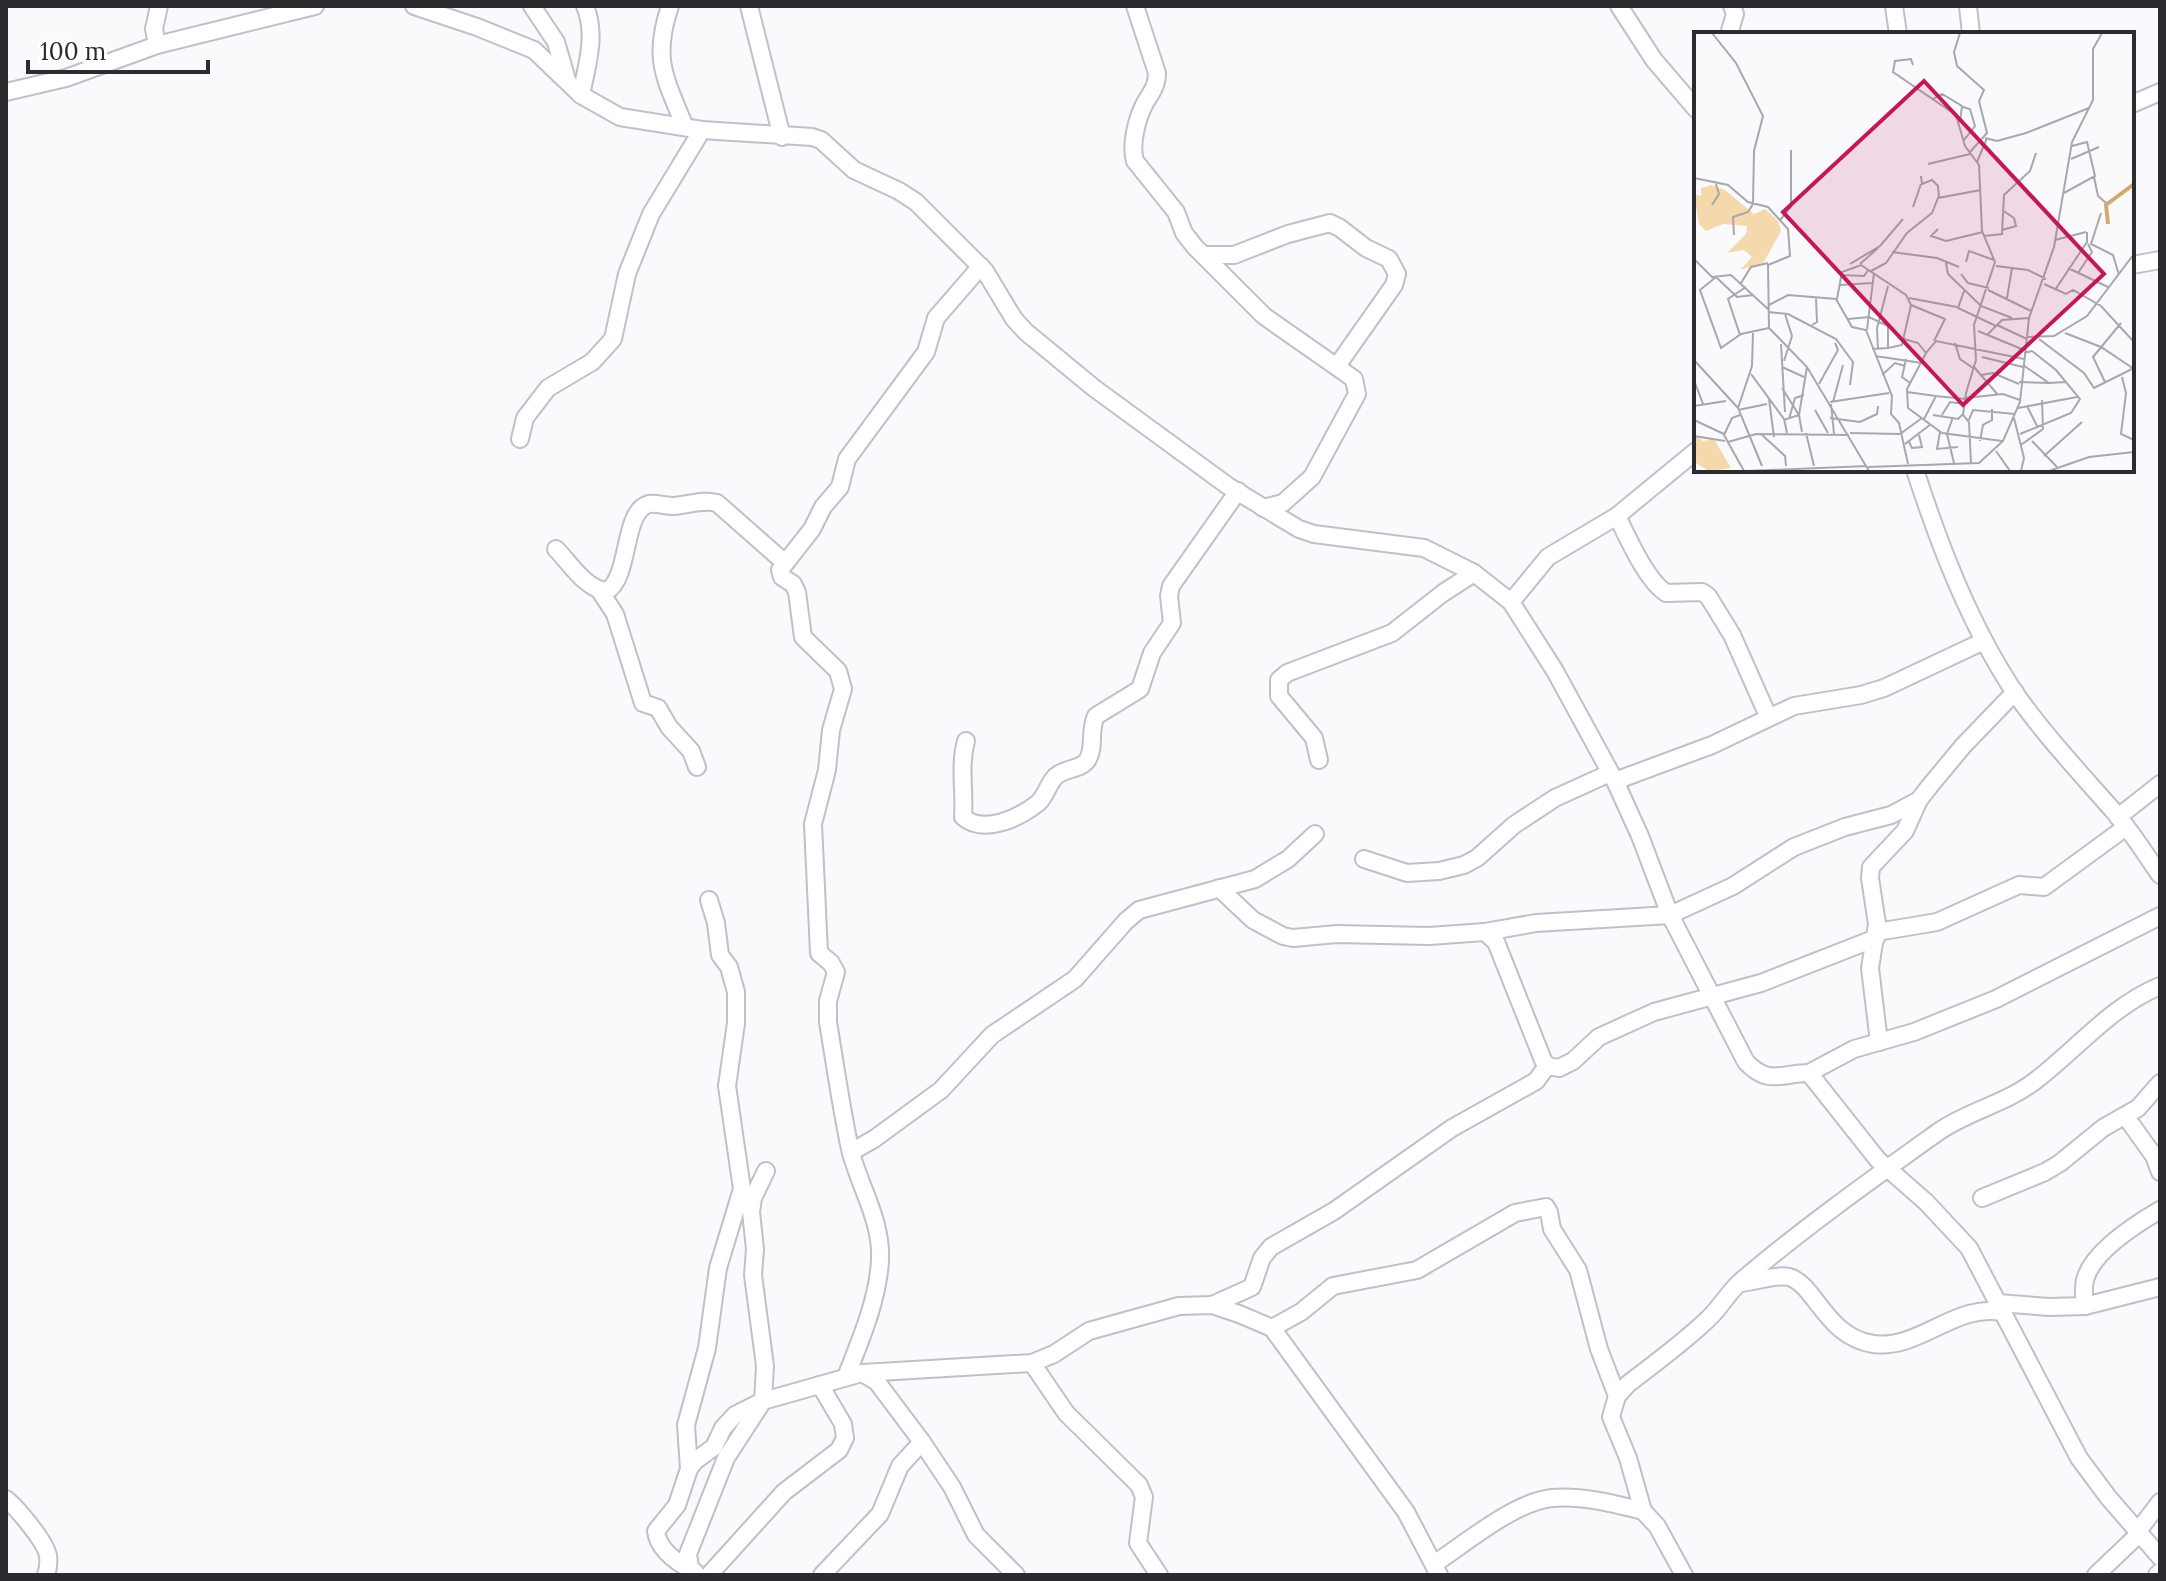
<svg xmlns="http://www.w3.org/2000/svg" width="2166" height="1581" font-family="Lora,serif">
<rect width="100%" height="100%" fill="#fafafd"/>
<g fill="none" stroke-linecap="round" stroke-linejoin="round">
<defs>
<g id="minor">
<path d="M414,6L477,27L534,50L581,95L620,117L702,130L812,137L821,140L854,170L899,191L916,202L985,271L1014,319L1026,332L1094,388L1228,486L1299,529L1314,534L1424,548L1474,573L1511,602L1555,671L1615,781L1640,836L1670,915L1746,1062C1769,1086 1781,1073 1809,1073L1878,1160L1926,1202L1969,1248L2079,1458L2108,1497L2160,1557"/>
<path d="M532,6L556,42L567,80"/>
<path d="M670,6C652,59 665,78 685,127"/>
<path d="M749,6L782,137"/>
<path d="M1135,6L1157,73C1157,86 1151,93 1145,103C1137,118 1130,145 1135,161L1176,212L1184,233L1195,247L1264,316L1354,379L1357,394L1312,477L1283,503L1263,508"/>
<path d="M1619,6L1654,60L1696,109"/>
<path d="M1894,6L1898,34"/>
<path d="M1968,6L1971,34"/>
<path d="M1729,34L1735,14L1732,6"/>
<path d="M157,45L154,29L159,6"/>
<path d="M6,92L66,78L157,45L315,6"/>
<path d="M581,95C587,65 597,35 585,6"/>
<path d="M2132,104L2160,92"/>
<path d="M1204,255H1234L1288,234L1330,223L1340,228L1366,248L1389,259L1397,274L1394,285L1337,366"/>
<path d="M2132,265L2160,260"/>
<path d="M520,439L525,418L548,388L592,362L613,339L627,274L651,214L702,130"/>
<path d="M1915,470C1940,547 1970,625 2015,693C2046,737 2082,775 2117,815C2133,834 2146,855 2160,875"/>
<path d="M1617,516C1628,538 1646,580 1666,593L1702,592L1708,596L1732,635L1768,716"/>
<path d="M556,549C570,563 586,590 607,591C631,576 622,511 649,504C656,503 666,506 674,506C688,505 704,499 717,503L784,562"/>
<path d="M600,591L615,614L643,703L658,708L669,727L691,751L697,767"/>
<path d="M1511,602L1548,557L1617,516L1696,451"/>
<path d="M966,741C959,766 965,792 963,817C984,835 1019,818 1038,803C1046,796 1048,784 1055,777C1063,768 1082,770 1088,759C1095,747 1089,729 1096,716L1140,689L1152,653L1172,623L1169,596L1171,586L1238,491"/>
<path d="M1319,760L1314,738L1279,696V680L1287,673L1392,633L1443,593L1474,573"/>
<path d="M1615,781L1712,745L1794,706L1861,695L1884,688L1984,641"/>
<path d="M2118,817L2160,784"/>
<path d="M1364,859L1407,873L1439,871L1464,865L1477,858L1514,825L1555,798L1610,773"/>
<path d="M1219,888L1253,920L1283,936L1293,938L1337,934L1429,936L1485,932L1536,923L1670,915L1733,886L1794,847L1845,827L1891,815L1919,800"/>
<path d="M1485,932L1496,942L1543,1060L1547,1066L1559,1068L1573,1061L1599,1037L1654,1012L1761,983L1876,938"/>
<path d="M1877,932L1937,922L2019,885L2044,887L2126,827"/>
<path d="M1879,1042L1870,968L1877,924L1870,878L1871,867L1905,831L1919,800L1929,787L1963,746L2015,692"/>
<path d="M1809,1073L1854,1049L1914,1032L1996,999L2160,916"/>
<path d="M2126,1117L2154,1156L2160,1172"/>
<path d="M851,1152L874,1139L941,1090L992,1035L1075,979L1126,921L1139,910L1255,879L1288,859L1315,834"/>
<path d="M1982,1198L2045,1172L2060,1163L2103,1128L2138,1108L2160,1083"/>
<path d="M1740,1283C1755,1282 1775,1274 1789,1277C1815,1284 1826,1337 1873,1344C1920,1350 1955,1303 2002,1312"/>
<path d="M1998,1303L2049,1307L2085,1306L2160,1287"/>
<path d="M1212,1305L1252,1287L1262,1258L1271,1247L1334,1211L1452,1128L1536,1081L1547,1066"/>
<path d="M2085,1306C2084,1298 2083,1288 2085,1280C2092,1252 2136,1224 2160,1210"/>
<path d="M1272,1328L1301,1312L1333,1286L1417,1270L1515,1213L1546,1207L1549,1212L1552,1229L1578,1270L1599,1349L1617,1396"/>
<path d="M1032,1363L1066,1413L1139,1485L1144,1497L1138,1543L1159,1575"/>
<path d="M862,1373L877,1382L922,1442L952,1487L976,1535L1016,1575"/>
<path d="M846,1377C860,1341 878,1300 880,1260C882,1220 859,1186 850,1149C841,1107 835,1064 828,1022V1001L836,972L831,963L819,953L813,824L827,770L831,730L843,689L838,671L803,637L797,592L793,584L782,577L780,570L812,529L823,507L840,487L847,459L926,352L936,318L981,266"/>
<path d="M689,1469L686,1425L707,1348L718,1268L742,1189L727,1086L736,1023V992L729,967L720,955L716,923L709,900"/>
<path d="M6,1499C17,1508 46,1542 48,1556C49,1563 48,1569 46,1575"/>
<path d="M1643,1511L1657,1526L1684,1575"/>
<path d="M2138,1531L2160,1502"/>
<path d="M1434,1564C1466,1543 1514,1502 1552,1498C1581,1495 1615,1504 1643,1511L1628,1458L1611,1417L1617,1396L1628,1384C1655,1363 1683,1343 1708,1319C1720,1308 1728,1293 1740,1282C1802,1229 1871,1180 1938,1132C1968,1111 2005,1104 2035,1081C2076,1050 2111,1006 2160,986"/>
<path d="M695,1572C679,1564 658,1550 656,1531L677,1505L689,1469L695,1461L714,1447L723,1428L735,1415L763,1401L765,1366L753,1275L755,1249L751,1212L753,1198L766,1171"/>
<path d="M697,1575L690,1567L688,1554L726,1458L763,1401L862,1373L1032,1363L1054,1354L1089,1331L1179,1306L1212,1305L1239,1314L1272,1328L1406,1512L1439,1575"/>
<path d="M709,1575L784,1492L839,1450L845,1438L843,1424L820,1385"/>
<path d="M822,1575L880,1514L900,1466L922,1442"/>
<path d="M2096,1575L2140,1533"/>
<path d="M2157,1575L2160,1572"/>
</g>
</defs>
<use href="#minor" stroke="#bec0cc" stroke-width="20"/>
<use href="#minor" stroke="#fff" stroke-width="16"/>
</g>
<g transform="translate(1694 32)">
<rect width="440" height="440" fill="#fafafd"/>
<path d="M17,153L31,158L60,182L71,177L84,189L87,199L70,230L46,238L58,225L50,218L33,221L52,202L53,194L29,192L12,199L5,192L0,162L7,164V156ZM0,402L9,409L20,407L37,436L15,439L0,430Z" fill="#f5d8ab"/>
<path fill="none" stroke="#d0aa6e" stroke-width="4" d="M414,192L412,173L440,152"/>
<path fill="none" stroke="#a7a8ab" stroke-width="2" d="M18,1L42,31L69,84L60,119L59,172L54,180L39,185L40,203M266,1L260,20L263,34L290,58L285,69L293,101L276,120M219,33L217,27L201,29L199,40L262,83L271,114L285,133L288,199L301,230L280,293L282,328L272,361L269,383L275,390L277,431M239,67L248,62L268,74L266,90M269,75L276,77L281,94L270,108M291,106L303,109L332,101L395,76M377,127L405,115M283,130L293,106M234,132L276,122M227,144L228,152L238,148L244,154L245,166M400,145L404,164L412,171M0,146L34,153L54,170L74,175L94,197L96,224L74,233L75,296L113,335L175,439M370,161L401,144L393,110L378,114M18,173L25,162L21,149M219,175L227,152M308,178L320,186L322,194L308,198M407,181L397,212L419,223L425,243M86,188L97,175V118M244,197L237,204L252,209L289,200M290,204L308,202L310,163L336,139L342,121M361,208L392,200M198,220L243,226L265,235M0,227L18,245L37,243L74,277M272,230L275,219L300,228M252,231L254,242L287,274L318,286M156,232L186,214L209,187M166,232L184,216M302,234L334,238L352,247M374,236L414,255M177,239L192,231L213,201L238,181L244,166L287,158M384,241L398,220L394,212M267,242L274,251L295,256M147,243L170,244L175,237M47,251L57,235L74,231M350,252L372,262L379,258L407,274L440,310M146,253L178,251M294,258L337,279M361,258L393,210V200M270,259L264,276L302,294M59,263L43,265L22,245L6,258L27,316L47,302L75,296M215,266L263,275M313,266L318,236M143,267L148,240L167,233L212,263L217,273L208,313L194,316M75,273L94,263L142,267L158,295L172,298L198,364L197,382L205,391L214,432M217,273L251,287L240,309M74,280L94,282L142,307L159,330L156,353M154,287L175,285L194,294V316L178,317M118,293L123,290L122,266M303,293L333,307M173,298L180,241M284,299L330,318M59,301L58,334L44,376L68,434M371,301L407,315L440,337M46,303L34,267L52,255M293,303L308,288L335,286M333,305L360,304L393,284L440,222M210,307L224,311L232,321L242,309L330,327M345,307L390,341L400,356L440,336M261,311L266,327L279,336M87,312L91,380M184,317L183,296L194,254M232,321L213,357L214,376L248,401L308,409M181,324L228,331M288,325L329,335M212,327L208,345L216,351M0,328L44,376M90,329L98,304L91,282M329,333L355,351L372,350M88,335L110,345M280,335L304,363M57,342L90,387L93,401M188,343L201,331L211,334M287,343L299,341L325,352M428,345L432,361L427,402L440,408M0,348L9,372M325,350L355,351M411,350L399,325L427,291M125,352L144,318L141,311M88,356L105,383L90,388M213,360L242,364M271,366L309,362L326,368M75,367L80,405M136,370L195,361M139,370L149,333M137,372L140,402M0,374L32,369M333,374L344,396M324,376L383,365M44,378L73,372M121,378L134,401M46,383L38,386L30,403L50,439M239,383L264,387L269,382M248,383L256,370L270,372M259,385L253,402L260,431M136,386L166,390L183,382L184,374M320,386L330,426L327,439M95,387L101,366L110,363M230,387L242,364L271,367M0,388L30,402M275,388L279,378L321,382M108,400L105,383L113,335M246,400L243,417L264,415M112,401L120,434M156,401L206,402M206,402L228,386M326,402L377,381L386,367L362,338L338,319L330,321M68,403L91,424L92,434M0,404L31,409M286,409L289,393L298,388V377M338,409L363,435M34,410L62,402L155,403M215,410L218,416L228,415L225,403M211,412L237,392M327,413L349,397L348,368M302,419L316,439M350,424L388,390M174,435L285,431L309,409L326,370L335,286L360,215L378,110L399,68V17L408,1M53,439L173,434M355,439L395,425L440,420"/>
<path fill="#c2185b" fill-opacity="0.15" stroke="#c2185b" stroke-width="4" d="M230,49L410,242L269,373L89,180Z"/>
<rect width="440" height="440" fill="none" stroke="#2b2c30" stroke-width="4"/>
</g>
<rect width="2166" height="1581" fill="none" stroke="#2b2c30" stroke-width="16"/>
<path d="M28 60v12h180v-12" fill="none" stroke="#2b2c30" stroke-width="4"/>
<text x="40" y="60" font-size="24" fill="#2b2c30" stroke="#ffffff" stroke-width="6" paint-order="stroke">100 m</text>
</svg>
